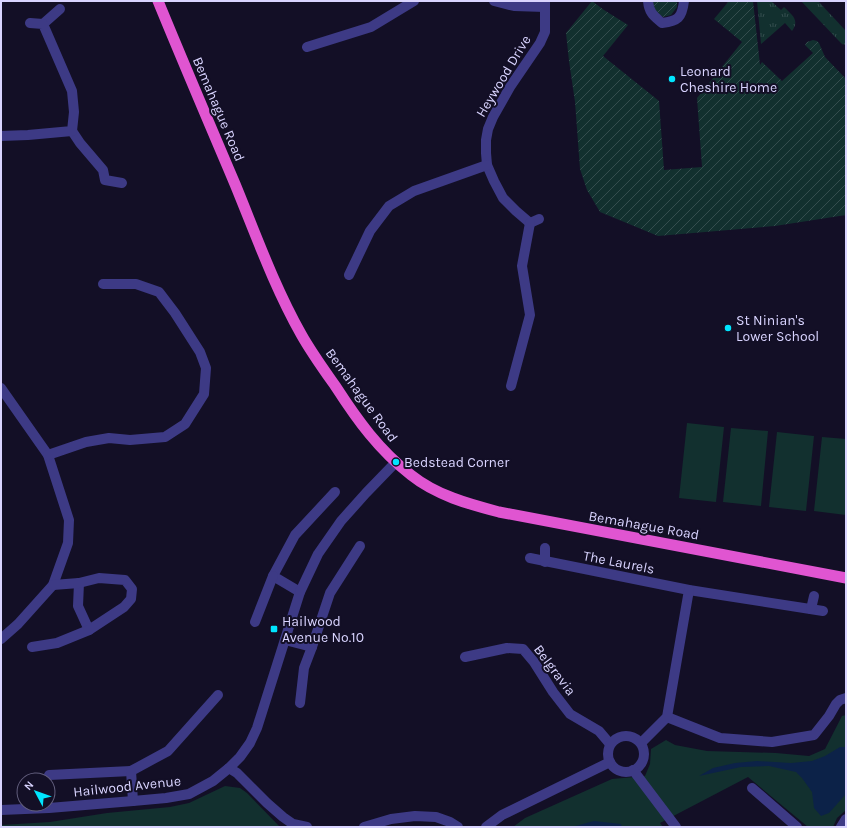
<svg xmlns="http://www.w3.org/2000/svg" width="847" height="828" font-family="Karla,sans-serif">
<defs>
<pattern id="grass-tufts" width="24" height="20" patternUnits="userSpaceOnUse"><rect width="24" height="20" fill="#12302f"/><path d="M3 7l-1-3M5 7V3M7 7l1-3M15 17l-1-3M17 17v-4M19 17l1-3" fill="none" stroke="#344d4e"/></pattern>
<pattern id="garden-furrows" width="10" height="10" patternUnits="userSpaceOnUse"><rect width="10" height="10" fill="#12302f"/><path d="M-1 1l2-2M0 10L10 0M9 11l2-2" fill="none" stroke="#344d4e"/></pattern>
</defs>
<rect width="100%" height="100%" fill="#130f26"/>
<g fill="url(#grass-tufts)">
<path d="M757,1H771L781,10L784,7C792,15 800,20 792,31L785,23L761,44Z"/>
<path d="M801,1H818L846,31V45L842,44L838,40Z"/>
</g>
<g fill="#12302f">
<path d="M687,423L724,427L716,502L679,498Z"/>
<path d="M731,428L768,431L761,506L723,502Z"/>
<path d="M777,432L814,436L806,511L769,507Z"/>
<path d="M822,437L846,439V515L814,511Z"/>
<path d="M846,715V810L837,818L833,827H808L748,777L660,823L663,827H513L525,818L612,779L645,776L650,764L651,749L666,740L675,745L707,751L776,753L809,756L825,749L842,716Z"/>
<path d="M225,786L240,788L247,793L280,827H1V825L50,822L107,813L170,807L189,803Z"/>
</g>
<g fill="url(#garden-furrows)">
<path d="M592,1L604,10L628,25L603,56L659,101L664,170L702,167L697,98L742,42L714,19L729,1H753L760,65L762,62L782,81L813,53L805,45L807,42L813,40L817,41L819,43L825,57L846,79V215L775,226L658,236L600,212L587,190L580,169L575,102L569,61L566,33Z"/>
<path d="M653,1H677V7L671,15L663,17L654,10Z"/>
</g>
<g fill="#0c2248">
<path d="M840,747H846V794L829,813L821,816L814,808L812,792L802,778L796,772L769,766L741,767L699,776L713,768L735,763L757,761L791,763L812,761L825,756Z"/>
<path d="M594,821L621,824L622,827H572Z"/>
</g>
<g fill="none" stroke-linecap="round" stroke-linejoin="round">
<g stroke="#3d3a85" stroke-width="10">
<path d="M494,1L514,6L545,7"/>
<path d="M648,1C649,13 654,16 662,23C678,21 682,18 684,1"/>
<path d="M43,24L60,9"/>
<path d="M307,47L371,27L414,1"/>
<path d="M72,131L80,143L103,170L105,180L122,183"/>
<path d="M1,136L28,135L72,131L74,112L72,91L43,24L30,23"/>
<path d="M530,223L516,211L503,198L494,181L487,165L486,153V140L488,129L493,117L510,87L540,43L545,32V1"/>
<path d="M530,223L539,219"/>
<path d="M349,275L370,231L389,206L414,191L487,165"/>
<path d="M511,386L530,315L522,266L530,223"/>
<path d="M1,388L48,455L69,520L68,543L53,585L18,624L1,639"/>
<path d="M48,455L86,442L109,438L130,440L165,437L185,424L204,394L206,368L200,352L175,313L159,292L136,284H103"/>
<path d="M530,558L689,590L823,611"/>
<path d="M545,562V548"/>
<path d="M79,583L78,606L89,630"/>
<path d="M300,592L273,576L295,535L335,492"/>
<path d="M811,609L814,596"/>
<path d="M255,622L273,576"/>
<path d="M285,640L312,647L330,593L360,546"/>
<path d="M32,647L57,643L89,630L124,607L131,599L132,589L125,580L99,578L79,583L53,585"/>
<path d="M465,657L507,648L523,649L534,662L553,692L570,714L599,731L610,744"/>
<path d="M300,703L304,668L312,647"/>
<path d="M667,717L720,738L772,742L814,735L829,716L836,704L840,700L846,698"/>
<circle cx="626" cy="754" r="18"/>
<path d="M641,743L667,717L689,590"/>
<path d="M229,768L237,773L267,803L283,817L293,824L307,827"/>
<path d="M633,770L676,827"/>
<path d="M49,775L131,771"/>
<path d="M752,788L797,827"/>
<path d="M133,801L131,771L168,751L218,695"/>
<path d="M1,810L49,808L133,801L166,798L189,794L213,781L229,768L240,757L250,743L257,728L300,592L318,554L341,521L366,493L396,462"/>
<path d="M364,827L391,819L415,816L436,817L450,822L458,827"/>
<path d="M486,827L502,815L610,762"/>
<path d="M841,827L846,819"/>
</g>
<path stroke="#e055d1" stroke-width="11" d="M158,1C183,62 209,123 235,184C256,235 274,286 301,334C311,352 324,370 336,387C358,421 379,450 411,475C436,495 468,504 499,512L846,578"/>
</g>
<g fill="#00e5ff" stroke="#130f26" stroke-width="1.5">
<circle cx="672" cy="79" r="4"/>
<circle cx="728" cy="328" r="4"/>
<circle cx="396" cy="462" r="4"/>
<rect x="270" y="625" width="8" height="8" rx="2"/>
</g>
<g text-anchor="middle" stroke-width="4" stroke-linejoin="round" paint-order="stroke">
<g font-size="14" fill="#d9d4ff" stroke="#130f26" text-anchor="start">
<text x="680" y="76">Leonard<tspan x="680" dy="16">Cheshire Home</tspan></text>
<text x="736" y="325">St Ninian's<tspan x="736" dy="16">Lower School</tspan></text>
<text x="404" y="467">Bedstead Corner</text>
<text x="282" y="626">Hailwood<tspan x="282" dy="16">Avenue No.10</tspan></text>
</g>
<g font-size="14" fill="#d9d4ff" stroke="#130f26">
<text transform="translate(503 76) rotate(-59)" y="5">Heywood Drive</text>
<text transform="translate(219 109) rotate(67)" y="5">Bemahague Road</text>
<text transform="translate(362 395) rotate(54)" y="5">Bemahague Road</text>
<text transform="translate(644 525) rotate(10)" y="5">Bemahague Road</text>
<text transform="translate(619 562) rotate(11)" y="5">The Laurels</text>
<text transform="translate(555 670) rotate(53)" y="5">Belgravia</text>
<text transform="translate(127 786) rotate(-6)" y="5">Hailwood Avenue</text>
</g>
</g>
<rect width="847" height="828" fill="none" stroke="#d9d4ff" stroke-width="4"/>
<g transform="translate(36 792) rotate(311)"><circle r="19" fill="#130f26" stroke="#625e7d"/>
<path d="M0-3L7 15L0 10L-7 15Z" fill="#00e5ff"/>
<text y="-6" font-size="11" font-weight="bold" text-anchor="middle" fill="#d9d4ff">N</text>
</g>
</svg>
